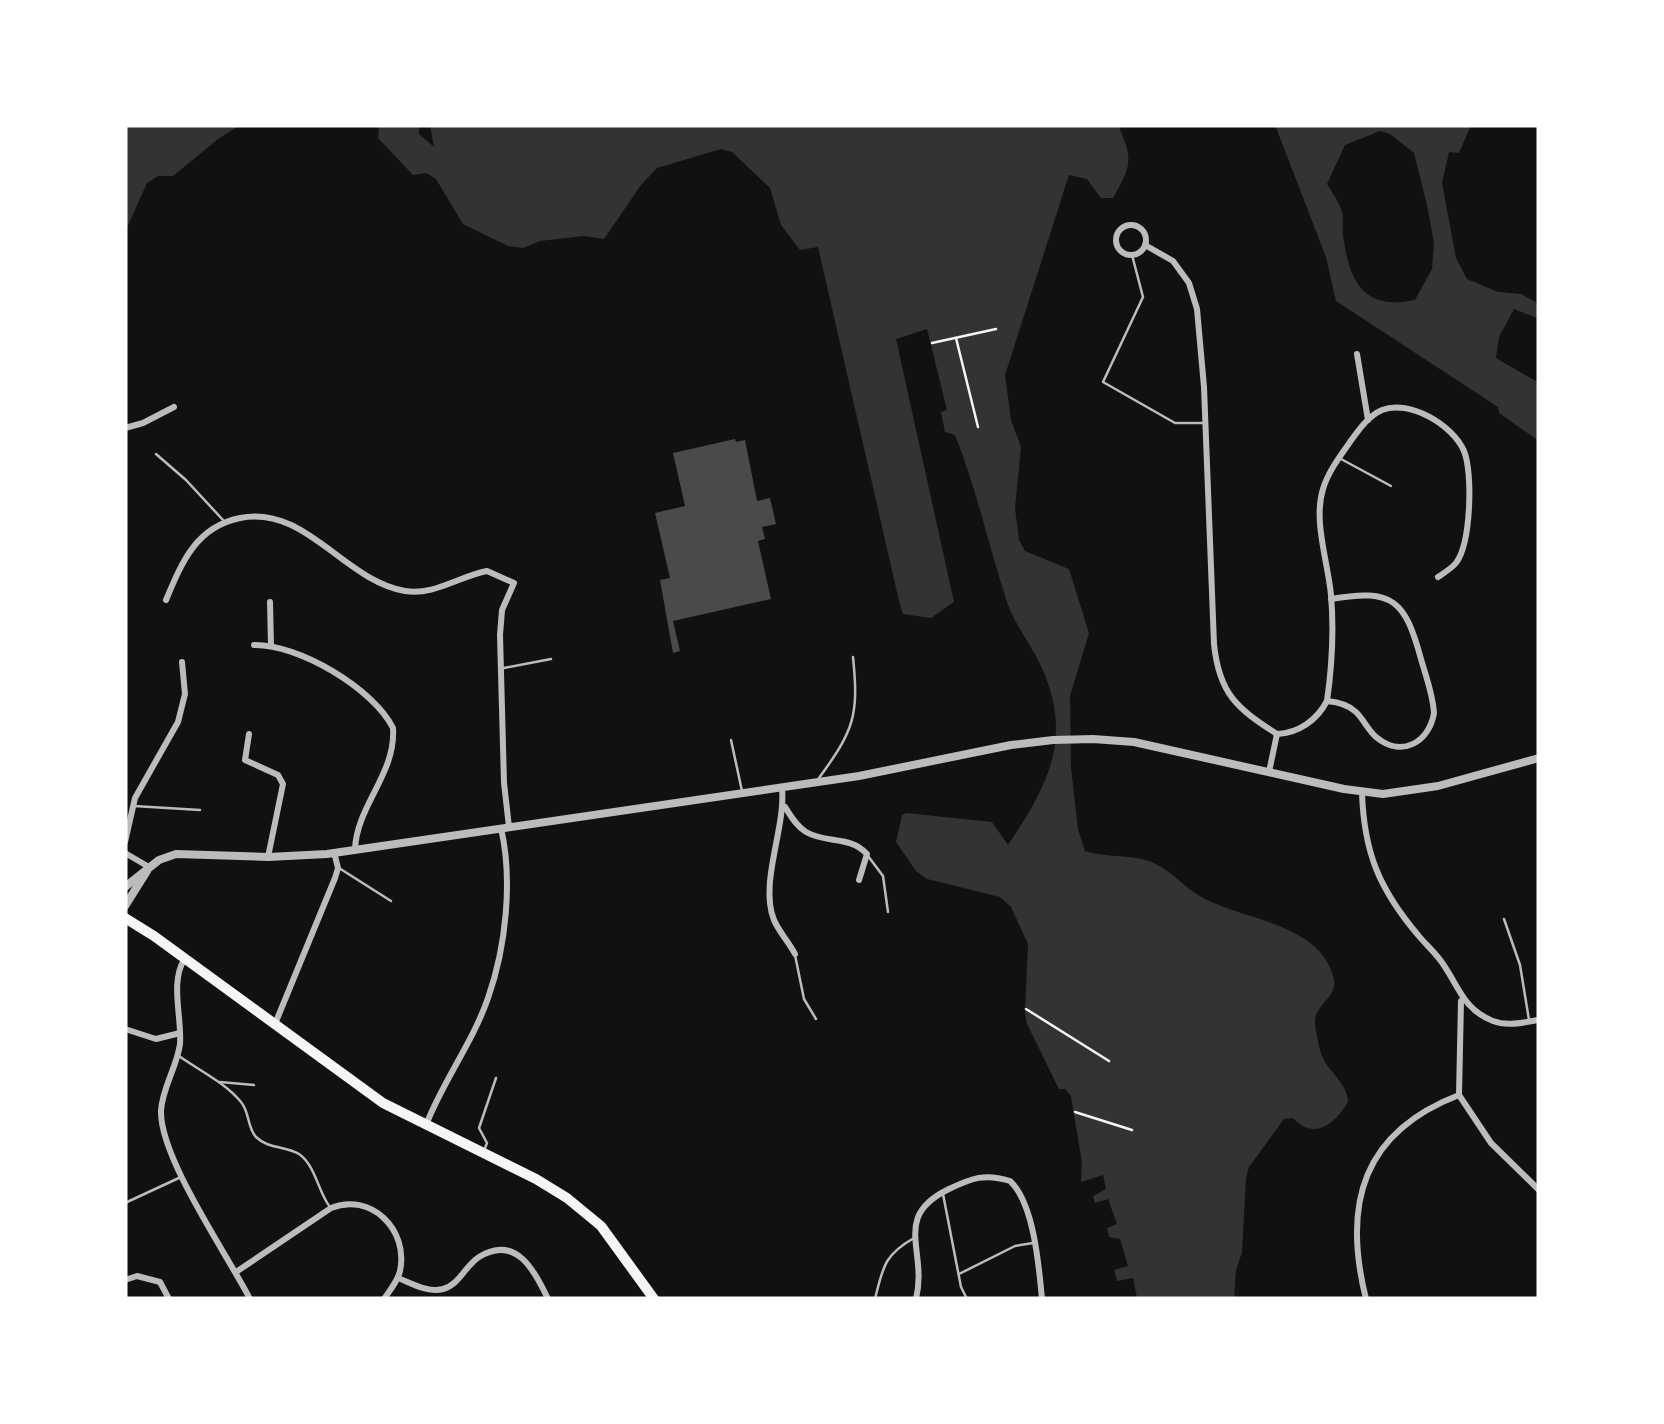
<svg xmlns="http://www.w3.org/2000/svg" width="1664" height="1424" font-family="Mulish,sans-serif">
<rect width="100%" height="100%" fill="#111"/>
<g fill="#333" fill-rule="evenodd">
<path d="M125,125H240L218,139L173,176H158L147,183L125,232Z"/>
<path d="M383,125H419V134L434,147L430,125H1118C1134,161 1131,165 1113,198H1101L1087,179L1069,175L1005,375L1011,420L1021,447L1015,508L1019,540L1025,551L1069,569L1089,633L1070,696L1071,768L1078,829L1085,851C1104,857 1127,855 1146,860C1169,867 1183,887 1203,898C1244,920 1323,924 1334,980C1337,997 1317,1003 1315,1020C1315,1028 1318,1042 1320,1050C1325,1071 1347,1080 1348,1102C1335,1124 1314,1141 1293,1118L1284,1119L1249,1167L1246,1178L1242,1252L1236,1271L1234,1299H1133L1137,1298L1133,1278L1117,1281L1114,1270L1128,1266L1120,1239L1109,1237L1107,1228L1117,1224L1108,1199L1095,1203L1093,1196L1106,1189L1103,1175L1081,1182L1082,1163L1071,1096L1065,1089H1059L1027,1024L1025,1013L1028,944L1011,907L1000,897L927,879L916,871L896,842L902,815L906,813L992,822L1008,845C1048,785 1074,738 1041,666C1031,645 1016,626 1008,605C989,548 977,490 955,435L945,432L941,412L947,410L927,329L896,339L954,602L931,618L903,614L899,601L818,247L800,250L781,225L770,188L732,152L721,149L657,168L641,185L604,239L583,236L540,241L523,248L508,246L463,224L436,179L426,173L413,175L378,138L379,126Z"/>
<path d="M1275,125H1471L1459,153L1449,152L1442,183L1456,258L1467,279L1498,292L1521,294L1539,304V319L1514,309L1499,337L1496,358L1539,383V441L1499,413L1498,407L1336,301L1326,257ZM1380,131L1390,134L1414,153L1427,205L1434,243L1432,269L1415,300C1363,311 1349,281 1343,235C1342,227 1344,218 1342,212C1339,202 1332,192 1327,184L1345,145Z"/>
</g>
<path fill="#4a4a4a" d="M735,439L736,442L745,440L757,501L770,498L776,524L762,527L765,539L758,541L771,599L673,621L680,651L673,653L660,580L670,578L655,513L685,506L673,453Z"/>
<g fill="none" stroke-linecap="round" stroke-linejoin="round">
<g stroke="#f5f5f5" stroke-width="2.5">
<path d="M956,338L978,427"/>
<path d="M932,343L996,329"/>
<path d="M1026,1009L1109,1061"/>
<path d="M1075,1112L1132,1130"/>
</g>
<g stroke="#bcbcbc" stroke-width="2.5">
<path d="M1132,255L1143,297L1103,382L1175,423H1202"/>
<path d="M156,454L186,480L223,520"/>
<path d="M1341,459L1391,486"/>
<path d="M504,668L551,659"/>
<path d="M731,740L742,791"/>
<path d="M819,778C854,730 859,716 853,657"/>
<path d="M134,806L200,810"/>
<path d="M868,856L883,876L888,912"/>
<path d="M339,868L391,901"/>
<path d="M1504,919L1520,965L1529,1020"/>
<path d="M795,955L804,999L816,1019"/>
<path d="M179,1056C200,1071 224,1082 241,1102C250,1113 247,1127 256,1137C268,1149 286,1146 299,1154C316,1166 318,1192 330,1207"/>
<path d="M220,1082L254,1085"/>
<path d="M485,1148L487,1143L479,1128L496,1078"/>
<path d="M943,1194L961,1287L967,1299"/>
<path d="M125,1203L181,1177"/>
<path d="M959,1274L1015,1246L1033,1243"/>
<path d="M875,1299C883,1267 884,1255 914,1238"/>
</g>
<g stroke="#bcbcbc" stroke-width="6">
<circle cx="1131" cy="240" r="15"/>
<path d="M1145,245L1173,261L1189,283L1197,309L1204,387L1214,644C1219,693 1236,708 1277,734"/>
<path d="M1357,354L1368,420"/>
<path d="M125,428L143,423L174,407"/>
<path d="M166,600C182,562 196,527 240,518C306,505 343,580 405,591C433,596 460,576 487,571L514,583L502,610L500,635L504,783L509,827"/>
<path d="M270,602L271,646"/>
<path d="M254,645C298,644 373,688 393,728C396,774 357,805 355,849"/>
<path d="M1327,701C1337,702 1349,705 1356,712C1364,720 1368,730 1376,737C1401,758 1429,743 1434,713C1433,694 1426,677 1421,659C1405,601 1394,588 1331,599"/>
<path d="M249,734L245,760L278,775L283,784L268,857"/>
<path d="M1269,772L1277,734C1299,733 1317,720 1327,701C1332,666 1334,630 1331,595C1328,562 1313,521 1323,489C1328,472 1340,456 1350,442C1358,431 1368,416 1382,410C1409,399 1453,425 1464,451C1473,473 1471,543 1456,563C1452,568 1444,573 1438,577"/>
<path d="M782,788C786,828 759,883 774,920C779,932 789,942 795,954"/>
<path d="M1362,793C1364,852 1379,889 1418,935C1426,945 1436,953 1443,964C1459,987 1464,1010 1493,1021C1508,1027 1524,1022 1539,1020"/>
<path d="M785,807C791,816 796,826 806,832C827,844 849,835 867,854L859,880"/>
<path d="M125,842L135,798L178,722L185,694L182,662"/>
<path d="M125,853L149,867"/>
<path d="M184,960C170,982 182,1018 180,1044C177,1067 162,1088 161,1111C160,1158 227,1254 250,1299"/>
<path d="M1461,1001L1459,1095L1491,1143L1539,1190"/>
<path d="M275,1024L335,878L338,868L334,852"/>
<path d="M125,1029L156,1039L180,1033"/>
<path d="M426,1125C443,1081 473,1042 488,998C506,947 513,880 501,828"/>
<path d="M236,1272L331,1208C370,1192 409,1229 400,1271C398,1281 390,1290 384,1299"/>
<path d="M398,1278C411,1283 428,1293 443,1289C460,1284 465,1266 479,1257C516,1234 535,1271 548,1299"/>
<path d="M125,1280L137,1276L160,1282L169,1299"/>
<path d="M916,1299C928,1250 891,1217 949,1189C972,1178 985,1173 1010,1181C1034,1203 1039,1267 1042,1299"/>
<path d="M1366,1299C1342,1203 1363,1132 1459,1095"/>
</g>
<g stroke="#bcbcbc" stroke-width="8">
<path d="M125,887L159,860L176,854L268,857L327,854L859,776L1011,745L1053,740L1093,739L1134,742L1344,789L1383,794L1438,786L1539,758"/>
<path d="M125,906L147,871"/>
</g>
<path stroke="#f5f5f5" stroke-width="10" d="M125,918L154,936L383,1103L536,1179L567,1198L601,1226L654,1299"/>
</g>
<rect width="1664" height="1424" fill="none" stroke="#ffffff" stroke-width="255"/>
</svg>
